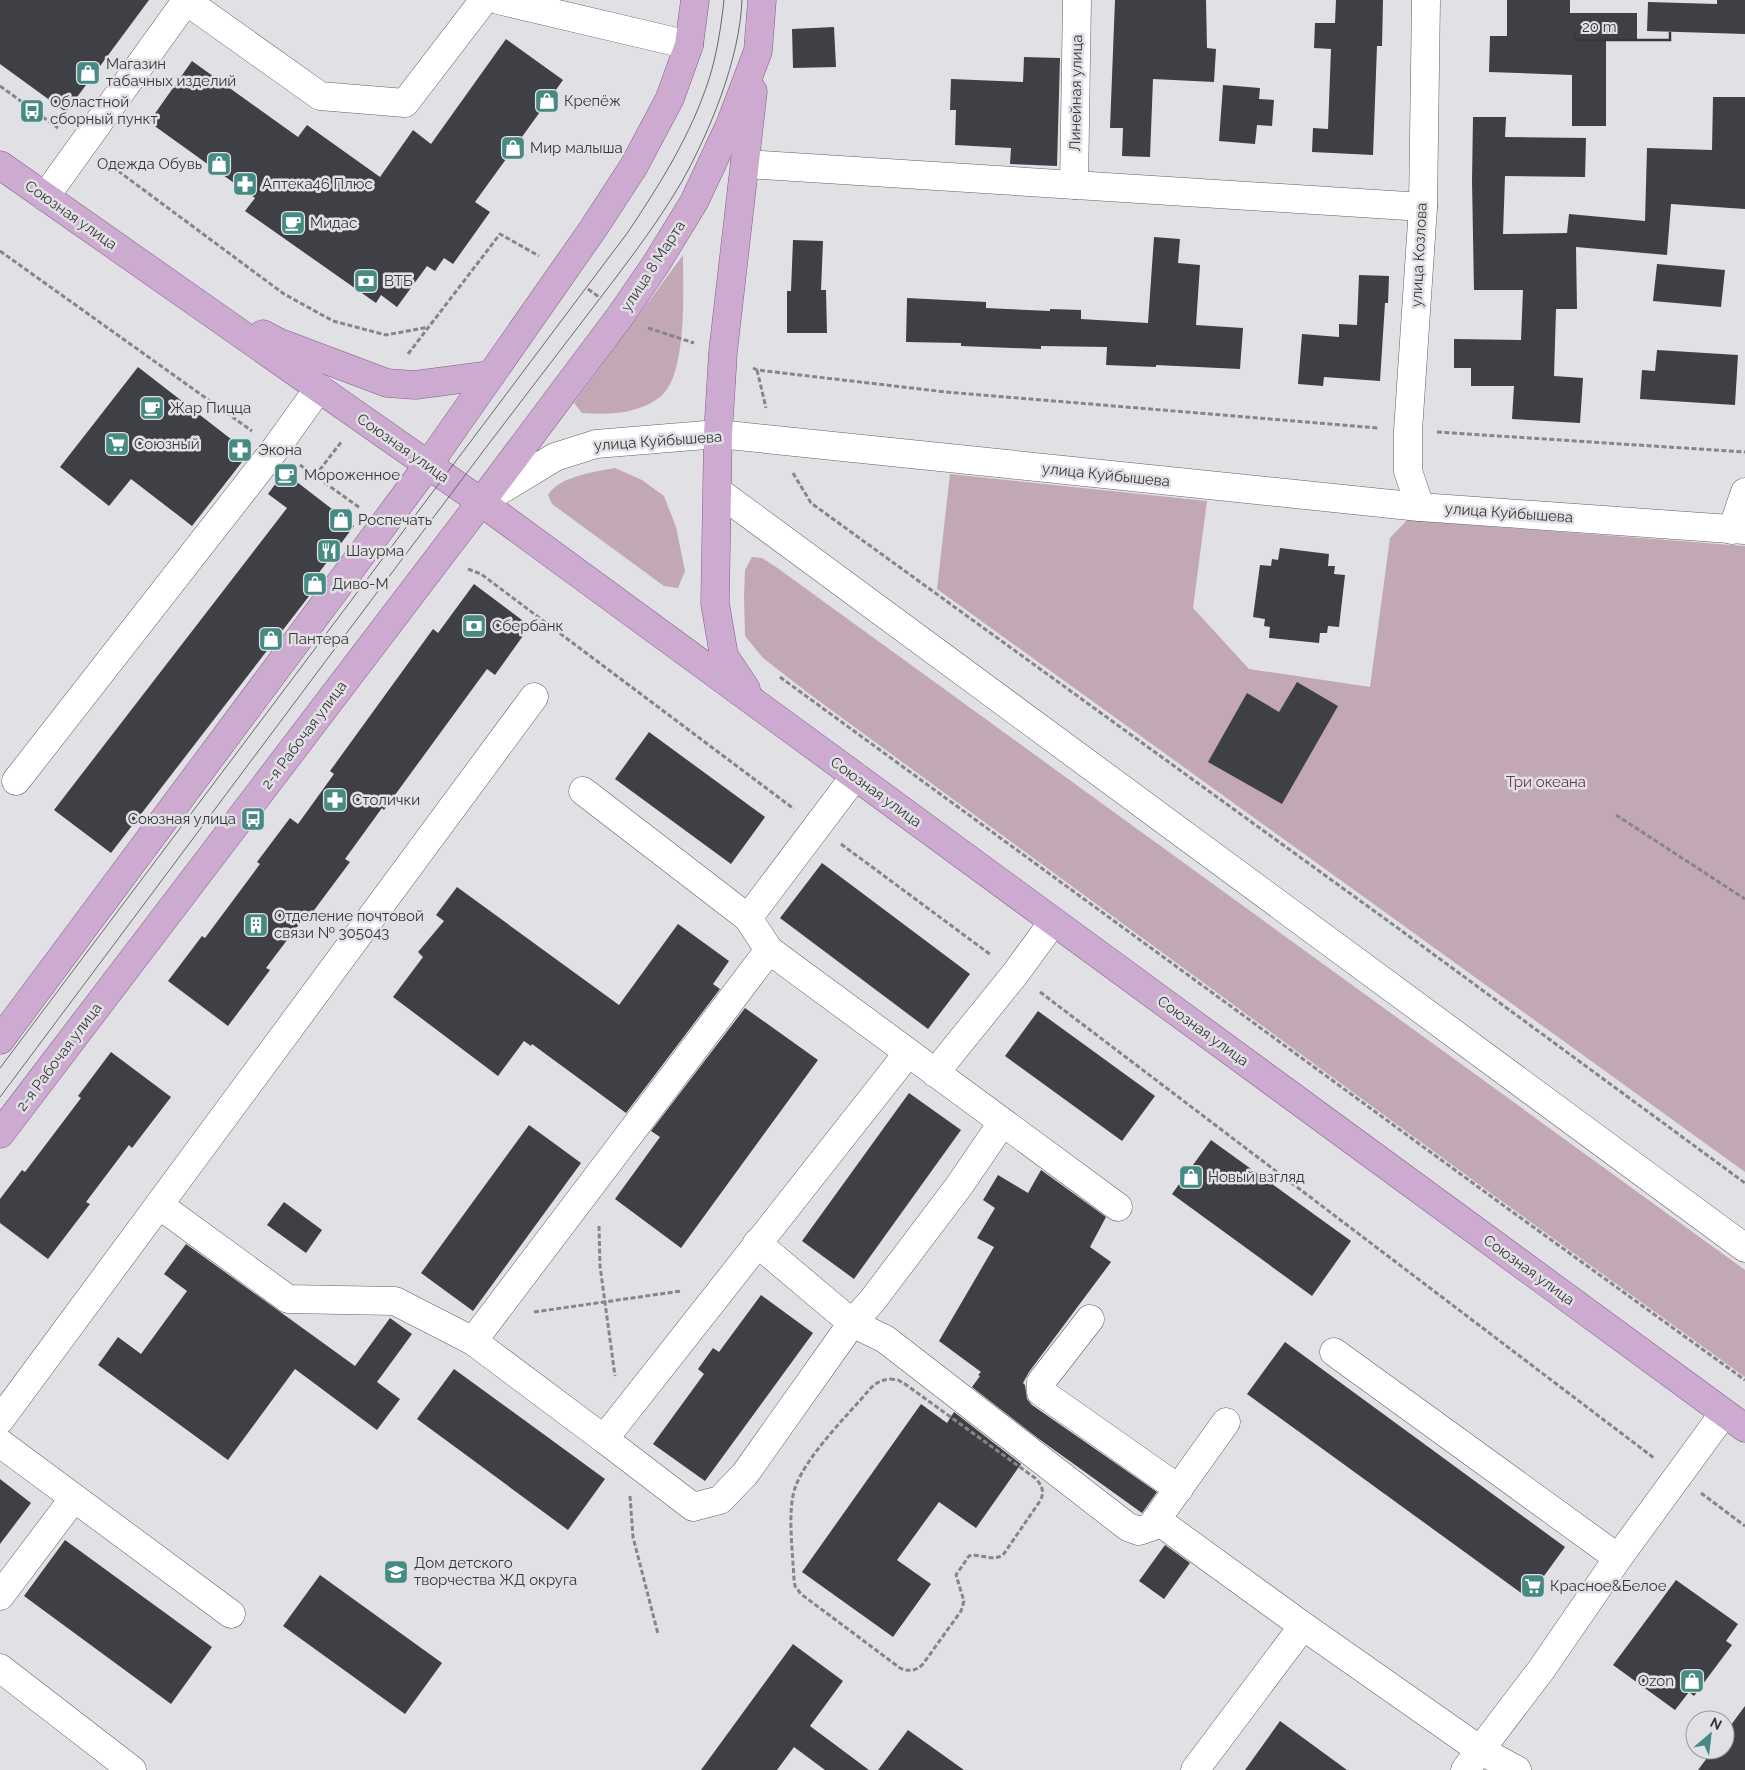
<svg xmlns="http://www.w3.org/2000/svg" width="1745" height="1770" font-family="Raleway,sans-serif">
<rect width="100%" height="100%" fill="#e1e0e5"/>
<g fill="#c1a8b4">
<path d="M683,255C683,289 688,376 660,397C638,414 609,415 582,413L574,403Z"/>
<path d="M615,468L642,480L664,496L676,527L685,571L678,588L664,586L552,504L548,495C560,476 594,472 615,468Z"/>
<path d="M950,474L1207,501L1193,608L1249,669L1370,687L1390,538L1407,520L1745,546V1172L937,589Z"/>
<path d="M752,557L762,558L776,567L1745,1270V1377L1492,1194L808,693L763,658L745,636L744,596L745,570Z"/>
</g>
<g fill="#3f4045">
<path d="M0,0H149L66,112L0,64Z"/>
<path d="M1115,0H1206L1207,48L1216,49L1214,82L1153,79L1150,157L1122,156L1123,128H1110Z"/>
<path d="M1336,0H1383L1382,46H1377L1373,155L1312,152L1313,128L1328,129L1331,49L1314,48L1315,23H1335Z"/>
<path d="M1507,0H1570V13H1637V40H1606V126H1572V75L1489,72L1490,36H1507Z"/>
<path d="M1717,0H1745V34L1647,31L1648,2L1717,4Z"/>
<path d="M834,27L836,67L793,68L792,29Z"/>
<path d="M506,39L563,80L475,202L490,212L453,264L444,258L435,271L427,266L397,307L381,295L376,303L245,211L255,198L149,122L192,61L298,137L307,125L380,177L413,130L431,144Z"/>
<path d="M1024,57L1060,58L1057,166L1010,164L1011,148L955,145L956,110H950L951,79L1023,82Z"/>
<path d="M1223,85L1260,88L1259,99L1274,100L1272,126L1257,125L1255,144L1219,141Z"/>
<path d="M1713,97H1745V209L1671,204L1667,255L1576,247L1577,309H1556L1554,376L1583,378L1580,423L1512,419L1514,386H1471V368H1454V339L1521,340L1523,290H1474L1472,181L1473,117H1506L1505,137L1586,138L1585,177L1505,176L1503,234L1567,233L1569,214L1645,221L1647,148L1712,150Z"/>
<path d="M1154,237L1180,239L1178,263L1200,265L1196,325L1243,328L1240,369L1156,365V367L1106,365L1107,347L1041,346V349L961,346V343L906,342L907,298L986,302V308L1050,311V309L1081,310V319L1148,323Z"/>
<path d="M793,240L823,241L821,290H826L827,333H787V291H791Z"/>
<path d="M1657,264L1725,270L1721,307L1653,301Z"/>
<path d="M1359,275L1389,276L1388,303H1385L1380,381L1324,377L1323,386L1298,384L1302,334L1339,337V324L1357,325Z"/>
<path d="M1657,350L1738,355L1735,405L1640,399L1642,370L1655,371Z"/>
<path d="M138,367L249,453L192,526L131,479L109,506L60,467Z"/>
<path d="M284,472L354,526L318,574L323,578L111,853L54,810L287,508L268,494Z"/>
<path d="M1280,548L1329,554L1328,566H1335L1334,574L1345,575L1339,627L1328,626L1327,633H1320L1319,643L1269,638L1270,627L1264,626L1265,619L1253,617L1260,565L1271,566L1272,559L1278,560Z"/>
<path d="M474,584L530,626L495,675L487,669L384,810L382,808L345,859L350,862L312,913L309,911L266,968L270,970L228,1026L168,981L202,936L205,938L260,864L257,862L290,818L298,824L334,774L330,771L433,629L438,633Z"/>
<path d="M1297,682L1338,706L1282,804L1208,762L1247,693L1279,712Z"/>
<path d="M649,732L765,817L731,864L615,779Z"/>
<path d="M822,863L970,974L928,1029L780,918Z"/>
<path d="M457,887L619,1005L678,924L729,961L713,984L720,989L626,1113L532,1044L531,1046L524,1041L498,1076L393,997L423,957L418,952L444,921L436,915Z"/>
<path d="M745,1008L818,1060L681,1248L615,1199L660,1137L651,1131Z"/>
<path d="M1038,1011L1155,1096L1122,1141L1005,1056Z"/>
<path d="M111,1052L171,1097L132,1148L129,1145L86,1202L90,1204L48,1259L0,1223V1199L22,1170L25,1172L81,1098L78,1096Z"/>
<path d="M909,1093L961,1130L854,1279L802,1241Z"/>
<path d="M529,1125L581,1163L473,1311L421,1273Z"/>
<path d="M1211,1140L1351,1241L1312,1296L1172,1194Z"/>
<path d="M1041,1170L1106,1217L1090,1247L1111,1262L1029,1372L1023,1383L1025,1385L1027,1399L1032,1405L1157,1492L1142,1513L1039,1439L972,1387L980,1376L978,1375L981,1372L939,1341L994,1247L977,1238L995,1208L983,1200L998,1175L1028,1193Z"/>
<path d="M284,1202L322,1230L306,1253L267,1225Z"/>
<path d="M186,1244L355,1366L390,1318L412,1334L377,1382L400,1399L377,1430L295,1369L228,1460L98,1365L118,1337L141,1354L187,1291L164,1274Z"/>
<path d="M761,1295L813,1333L705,1481L653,1444L704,1374L698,1369L713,1348L719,1352Z"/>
<path d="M1285,1342L1565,1547L1528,1598L1247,1394Z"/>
<path d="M454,1369L605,1479L568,1530L417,1419Z"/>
<path d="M921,1404L947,1423L954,1412L1021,1464L976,1528L939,1502L897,1560L931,1584L893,1637L802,1572Z"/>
<path d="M0,1479L31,1503L0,1544Z"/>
<path d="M65,1540L212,1647L171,1704L24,1596Z"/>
<path d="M1165,1545L1190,1563L1164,1599L1139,1581Z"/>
<path d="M320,1575L442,1663L405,1714L283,1626Z"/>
<path d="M1676,1580L1738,1624L1726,1641L1732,1645L1694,1696L1689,1692L1675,1710L1613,1665Z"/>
<path d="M793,1644L843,1681L810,1726L869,1770H825L794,1747L777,1770H701Z"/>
<path d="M1745,1706V1770H1698L1713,1750H1725V1733Z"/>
<path d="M1280,1721L1347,1770H1245Z"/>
<path d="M908,1730L964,1770H878Z"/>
</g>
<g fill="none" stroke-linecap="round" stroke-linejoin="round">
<defs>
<g id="minor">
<path d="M185,0L320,96L405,103L484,0"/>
<path d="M498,0L689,45"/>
<path d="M745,164L1423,207"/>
<path d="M1074,185L1077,0"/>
<path d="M45,197L186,1"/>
<path d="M719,492L1745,1248"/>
<path d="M481,502L555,457L596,444L718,434L1420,507L1745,530"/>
<path d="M1420,507L1408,471V431L1423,207L1426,0"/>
<path d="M1732,530L1745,492"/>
<path d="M16,781L276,448L319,388"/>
<path d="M583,791L748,918L769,950"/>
<path d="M748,918L855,776"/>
<path d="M935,1073L1015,974L1053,922"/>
<path d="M159,1205L288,1299L395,1301L473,1341L769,950L1118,1207"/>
<path d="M757,1243L852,1323L885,1339L1128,1527L1139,1531L1151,1527L1226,1422"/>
<path d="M1090,1319L1041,1382V1392L1179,1489"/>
<path d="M473,1341L604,1439L908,1053"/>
<path d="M1334,1352L1618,1558L1724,1413"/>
<path d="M0,1420L534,697"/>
<path d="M604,1439L693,1507L720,1500L745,1474L852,1323L872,1301L959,1186L1002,1123"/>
<path d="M0,1443L231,1614"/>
<path d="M1157,1520L1303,1626"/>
<path d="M0,1596L74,1498"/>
<path d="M0,1668L132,1770"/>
<path d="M1195,1770L1303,1626L1480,1750L1517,1770"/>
<path d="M1465,1770L1541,1670L1618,1558"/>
</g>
<g id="major">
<path d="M0,165L481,502L1745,1428"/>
<path d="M263,334L278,342L387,383L415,385L491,375"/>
<path d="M746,689L724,656L715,603L718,434L723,352L753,91"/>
<path d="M0,1040L428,465L593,229L634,166L670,98L689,45L695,0"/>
<path d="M0,1134L481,502L621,315L656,264L694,202L730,125L758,51L762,0"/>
</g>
</defs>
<use href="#minor" stroke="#616064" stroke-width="29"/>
<use href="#major" stroke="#835e88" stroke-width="29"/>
<g stroke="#868589" stroke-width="3" stroke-dasharray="5 2.5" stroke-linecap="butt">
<path d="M0,86L58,128"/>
<path d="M106,162L284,294L333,321L386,335L429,327"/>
<path d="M0,251L252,431"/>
<path d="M588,289L599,297"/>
<path d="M648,328L694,343"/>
<path d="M408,354L500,234L539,256"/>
<path d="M753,368L757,370L946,392L1378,428"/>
<path d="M757,370L766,408"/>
<path d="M1437,432L1745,452"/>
<path d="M300,465L360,508"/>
<path d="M793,473L811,503L1395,926L1745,1183"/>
<path d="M315,476L342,441"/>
<path d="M468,569L481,574L794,809"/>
<path d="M780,677L1507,1208L1745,1380"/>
<path d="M1616,815L1745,899"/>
<path d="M841,844L991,955"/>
<path d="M1040,992L1654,1458"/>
<path d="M599,1226L600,1266L615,1376"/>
<path d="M534,1312L681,1291"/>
<path d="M890,1379L898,1380L905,1384L1035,1478C1042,1485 1045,1492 1040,1501L1003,1555C991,1562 981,1553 969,1556L956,1575L964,1601L961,1611L923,1664C916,1671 909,1672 900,1668L801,1594L795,1586L794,1580C793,1554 787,1511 795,1488C806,1456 847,1416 869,1390C875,1383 881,1380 890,1379Z"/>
<path d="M1701,1493L1745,1526"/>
<path d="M630,1496L633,1537L658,1634"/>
</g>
<use href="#minor" stroke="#fff" stroke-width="28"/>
<use href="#major" stroke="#cdabd1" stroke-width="28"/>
<g stroke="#69686b" stroke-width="1">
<path d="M0,1068L628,232C660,184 691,135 709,79C717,54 721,27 724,0"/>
<path d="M0,1097C151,895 302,692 454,490C498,431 543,373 588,314C620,272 654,229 681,183C710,132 740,58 742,0"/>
</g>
</g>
<defs>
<symbol id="shop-square" viewBox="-11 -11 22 22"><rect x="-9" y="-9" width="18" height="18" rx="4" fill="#458b83" stroke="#e1e0e5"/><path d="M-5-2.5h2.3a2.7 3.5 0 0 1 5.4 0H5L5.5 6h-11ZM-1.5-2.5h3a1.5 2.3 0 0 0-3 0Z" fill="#fff"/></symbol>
<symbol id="bus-square" viewBox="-11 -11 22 22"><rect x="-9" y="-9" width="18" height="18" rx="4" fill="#458b83" stroke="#e1e0e5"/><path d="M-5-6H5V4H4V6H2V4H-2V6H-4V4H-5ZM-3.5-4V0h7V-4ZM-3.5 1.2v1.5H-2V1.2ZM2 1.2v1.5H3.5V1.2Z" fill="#fff"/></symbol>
<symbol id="pharmacy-square" viewBox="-11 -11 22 22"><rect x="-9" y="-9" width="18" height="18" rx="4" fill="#458b83" stroke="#e1e0e5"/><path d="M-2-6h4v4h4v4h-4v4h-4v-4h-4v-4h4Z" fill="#fff"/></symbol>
<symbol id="cafe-square" viewBox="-11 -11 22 22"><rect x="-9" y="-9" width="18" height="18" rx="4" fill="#458b83" stroke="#e1e0e5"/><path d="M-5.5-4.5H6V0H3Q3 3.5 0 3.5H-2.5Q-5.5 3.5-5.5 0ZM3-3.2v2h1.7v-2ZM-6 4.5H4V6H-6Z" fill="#fff"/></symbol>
<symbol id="bank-square" viewBox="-11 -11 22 22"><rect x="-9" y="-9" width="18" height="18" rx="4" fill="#458b83" stroke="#e1e0e5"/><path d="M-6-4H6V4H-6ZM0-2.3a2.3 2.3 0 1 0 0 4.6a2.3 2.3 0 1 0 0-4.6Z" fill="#fff"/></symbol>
<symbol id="supermarket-square" viewBox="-11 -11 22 22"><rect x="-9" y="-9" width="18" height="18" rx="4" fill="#458b83" stroke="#e1e0e5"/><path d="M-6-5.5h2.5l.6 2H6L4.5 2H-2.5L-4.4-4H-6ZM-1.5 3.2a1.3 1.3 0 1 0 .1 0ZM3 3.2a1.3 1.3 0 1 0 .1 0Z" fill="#fff"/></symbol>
<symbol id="restaurant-square" viewBox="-11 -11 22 22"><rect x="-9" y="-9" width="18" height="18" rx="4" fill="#458b83" stroke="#e1e0e5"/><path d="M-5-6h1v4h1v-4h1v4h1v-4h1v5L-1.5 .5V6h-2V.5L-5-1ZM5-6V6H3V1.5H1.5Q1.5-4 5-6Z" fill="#fff"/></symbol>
<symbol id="building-square" viewBox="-11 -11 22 22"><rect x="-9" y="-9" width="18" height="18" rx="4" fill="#458b83" stroke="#e1e0e5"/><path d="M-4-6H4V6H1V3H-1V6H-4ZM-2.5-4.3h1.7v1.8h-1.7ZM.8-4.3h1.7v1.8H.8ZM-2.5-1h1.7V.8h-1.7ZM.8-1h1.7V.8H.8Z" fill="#fff"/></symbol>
<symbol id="school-square" viewBox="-11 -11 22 22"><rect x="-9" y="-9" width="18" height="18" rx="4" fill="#458b83" stroke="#e1e0e5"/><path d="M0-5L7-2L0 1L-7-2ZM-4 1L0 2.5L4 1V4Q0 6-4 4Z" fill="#fff"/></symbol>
</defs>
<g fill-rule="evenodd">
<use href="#shop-square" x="74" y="59" width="28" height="28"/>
<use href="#shop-square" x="533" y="87" width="28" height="28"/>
<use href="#bus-square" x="18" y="97" width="28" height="28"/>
<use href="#shop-square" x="499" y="134" width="28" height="28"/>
<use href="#shop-square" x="205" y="150" width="28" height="28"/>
<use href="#pharmacy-square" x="231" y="170" width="28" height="28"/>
<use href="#cafe-square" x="279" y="209" width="28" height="28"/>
<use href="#bank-square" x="352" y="267" width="28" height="28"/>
<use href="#cafe-square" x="138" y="394" width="28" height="28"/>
<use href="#supermarket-square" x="103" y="430" width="28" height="28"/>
<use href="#pharmacy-square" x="226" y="436" width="28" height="28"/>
<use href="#cafe-square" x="272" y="461" width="28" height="28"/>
<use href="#shop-square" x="327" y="506" width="28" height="28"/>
<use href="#restaurant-square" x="315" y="537" width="28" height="28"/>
<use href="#shop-square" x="301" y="570" width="28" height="28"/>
<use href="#bank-square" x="460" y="612" width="28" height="28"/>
<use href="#shop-square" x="257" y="625" width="28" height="28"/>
<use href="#pharmacy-square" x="321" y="786" width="28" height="28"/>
<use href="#bus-square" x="239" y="805" width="28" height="28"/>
<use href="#building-square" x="242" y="911" width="28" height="28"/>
<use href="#shop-square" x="1177" y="1163" width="28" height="28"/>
<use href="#school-square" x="382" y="1558" width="28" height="28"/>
<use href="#supermarket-square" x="1519" y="1572" width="28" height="28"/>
<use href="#shop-square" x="1678" y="1667" width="28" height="28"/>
</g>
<g text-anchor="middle" stroke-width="5" stroke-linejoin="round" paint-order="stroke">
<g font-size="15" fill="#383739" stroke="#e1e0e5" text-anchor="start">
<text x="106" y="69">Магазин<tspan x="106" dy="17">табачных изделий</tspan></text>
<text x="564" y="106">Крепёж</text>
<text x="50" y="107">Областной<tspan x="50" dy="17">сборный пункт</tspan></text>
<text x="530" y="153">Мир малыша</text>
<text x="202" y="169" text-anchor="end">Одежда Обувь</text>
<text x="262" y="189">Аптека46 Плюс</text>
<text x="310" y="228">Мидас</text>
<text x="384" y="286">ВТБ</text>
<text x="170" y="413">Жар Пицца</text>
<text x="134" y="449">Союзный</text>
<text x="258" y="455">Экона</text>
<text x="304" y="480">Мороженное</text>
<text x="358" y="525">Роспечать</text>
<text x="346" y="556">Шаурма</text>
<text x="332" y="589">Диво-М</text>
<text x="492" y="631">Сбербанк</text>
<text x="288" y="644">Пантера</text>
<text x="352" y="805">Столички</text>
<text x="236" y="824" text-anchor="end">Союзная улица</text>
<text x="274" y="921">Отделение почтовой<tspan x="274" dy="17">связи № 305043</tspan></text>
<text x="1208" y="1182">Новый взгляд</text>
<text x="414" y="1568">Дом детского<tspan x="414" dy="17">творчества ЖД округа</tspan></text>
<text x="1550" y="1591">Красное&amp;Белое</text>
<text x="1674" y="1686" text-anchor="end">Ozon</text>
</g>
<g font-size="15" fill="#383739" stroke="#e1e0e5">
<text transform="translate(1076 93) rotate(-89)" y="5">Линейная улица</text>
<text transform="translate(71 215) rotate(35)" y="5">Союзная улица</text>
<text transform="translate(1419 255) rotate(-87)" y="5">улица Козлова</text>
<text transform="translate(653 266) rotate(-57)" y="5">улица 8 Марта</text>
<text transform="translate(658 441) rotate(-4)" y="5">улица Куйбышева</text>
<text transform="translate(403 448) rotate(35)" y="5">Союзная улица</text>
<text transform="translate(1106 475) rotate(6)" y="5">улица Куйбышева</text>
<text transform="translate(1509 513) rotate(4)" y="5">улица Куйбышева</text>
<text transform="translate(304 735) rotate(-53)" y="5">2-я Рабочая улица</text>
<text transform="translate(876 792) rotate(36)" y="5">Союзная улица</text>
<text transform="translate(1203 1031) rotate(36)" y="5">Союзная улица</text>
<text transform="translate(59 1057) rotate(-53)" y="5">2-я Рабочая улица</text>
<text transform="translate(1529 1270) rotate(36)" y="5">Союзная улица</text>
</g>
<g font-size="15" fill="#6a3754" stroke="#e1e0e5">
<text x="1546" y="787">Три океана</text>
</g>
</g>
<g transform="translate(1710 1735) rotate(28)"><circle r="24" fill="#e1e0e5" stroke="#9d9ca0"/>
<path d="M0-4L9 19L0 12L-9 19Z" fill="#458b83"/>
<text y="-8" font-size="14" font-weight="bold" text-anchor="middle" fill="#383739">N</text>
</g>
<path d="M1575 32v8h95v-8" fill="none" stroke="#383739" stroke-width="2.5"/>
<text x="1582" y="32" font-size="15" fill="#383739" stroke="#e1e0e5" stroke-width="4" paint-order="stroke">20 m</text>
</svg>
